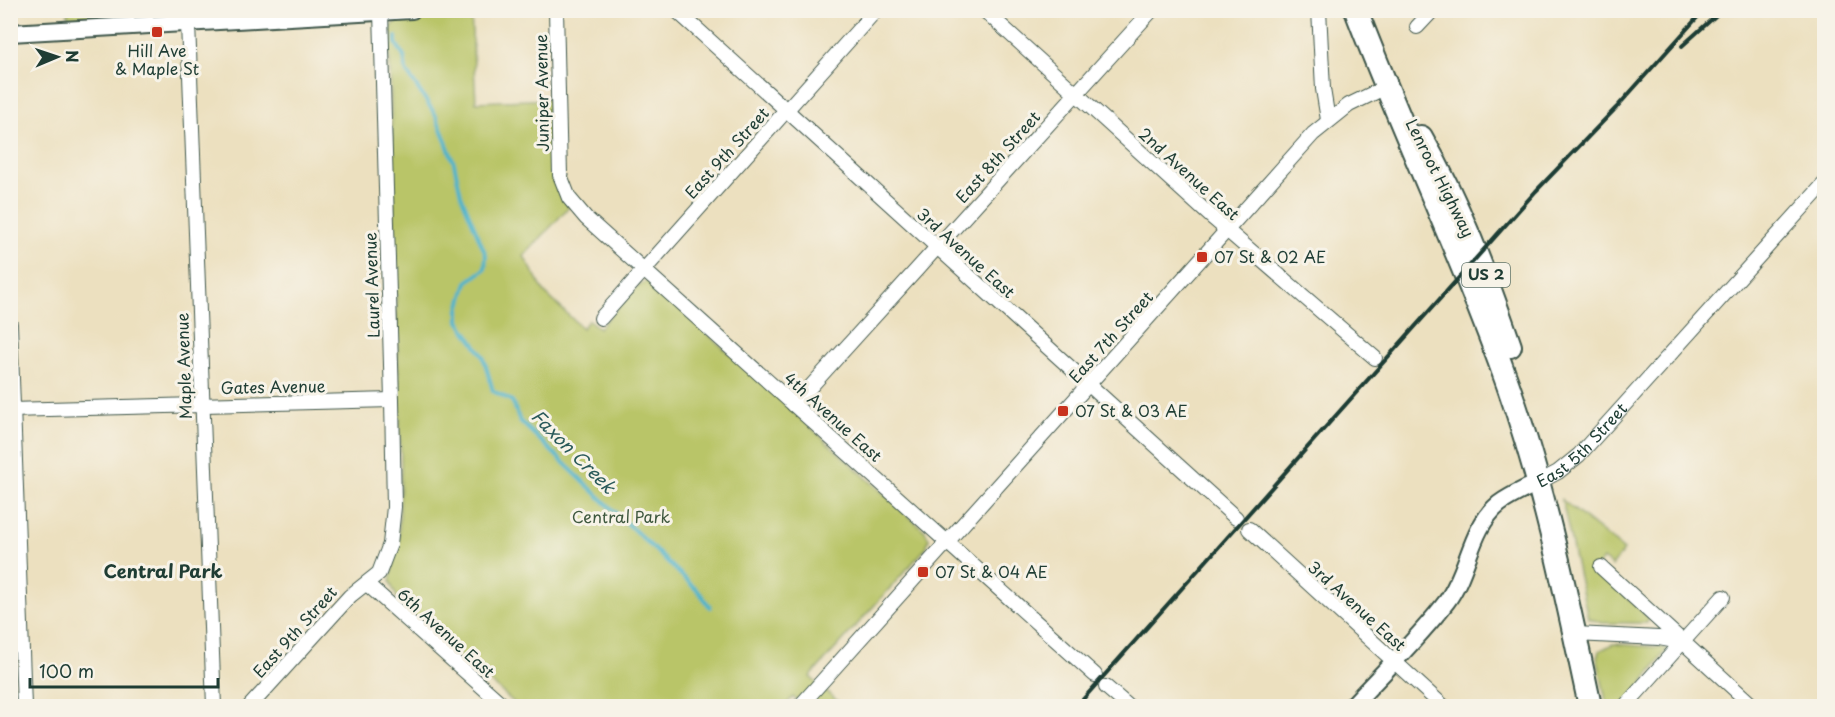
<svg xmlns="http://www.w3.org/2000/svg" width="1835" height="717" font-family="'Playpen Sans',sans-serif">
<rect width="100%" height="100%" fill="#f7f3e8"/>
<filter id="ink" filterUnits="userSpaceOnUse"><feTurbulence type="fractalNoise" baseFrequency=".0167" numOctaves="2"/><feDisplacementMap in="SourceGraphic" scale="12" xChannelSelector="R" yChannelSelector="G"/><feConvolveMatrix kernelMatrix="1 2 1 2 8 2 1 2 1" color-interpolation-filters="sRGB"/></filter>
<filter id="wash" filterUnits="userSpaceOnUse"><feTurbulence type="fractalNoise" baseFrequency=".008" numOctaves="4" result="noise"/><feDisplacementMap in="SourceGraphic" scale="24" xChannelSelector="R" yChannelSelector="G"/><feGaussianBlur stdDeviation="1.35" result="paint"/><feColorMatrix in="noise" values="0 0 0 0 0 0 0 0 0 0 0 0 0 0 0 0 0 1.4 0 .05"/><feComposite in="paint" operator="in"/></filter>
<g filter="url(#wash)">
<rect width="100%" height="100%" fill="#ece0bf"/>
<g fill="#b9c567" stroke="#6c814e" stroke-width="1.5">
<path d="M68,10L265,11L68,23Z"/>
<path d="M471,13L476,102L555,99L558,191L569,207L524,256L545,293L582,328L589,320L599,328L637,287L648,280L925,531L929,539L926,548L810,677L843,706H803L793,697L785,706H518L399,602L390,582L399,536L401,464L389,34L392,25L399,19Z"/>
<path d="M1562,500L1624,550L1612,566L1603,559L1596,568L1649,618L1647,623H1602L1588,618Z"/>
<path d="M1613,644L1668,648L1626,706H1607L1597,657L1599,651Z"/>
</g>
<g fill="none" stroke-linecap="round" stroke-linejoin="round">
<path stroke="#4db3cb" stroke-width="4" d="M396,37V43L404,57L406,71L435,114L444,136L454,163L461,195L486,255L485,269L467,282L459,309V321L483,356L493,391L512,401L520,421L700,593L710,607"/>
</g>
</g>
<g filter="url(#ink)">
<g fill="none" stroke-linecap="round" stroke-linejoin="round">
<defs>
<g id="minor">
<path d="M556,10L560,175L569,198L586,218L1095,675"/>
<path d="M676,10L1236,518"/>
<path d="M984,10L1214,219L1375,358"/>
<path d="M1319,10L1323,89L1328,120"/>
<path d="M188,23L214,706"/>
<path d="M1417,27L1433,10"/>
<path d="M601,318L876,10"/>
<path d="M10,324L24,706"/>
<path d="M794,405L1152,10"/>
<path d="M10,410L392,400"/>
<path id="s1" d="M1539,482L1558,472L1579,455L1824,184"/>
<path d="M1249,529L1443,706"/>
<path d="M1601,567L1753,706"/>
<path d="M367,584L504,706"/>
<path d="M1575,634L1659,638L1681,642"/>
<path d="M1106,687L1128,706"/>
<path d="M1626,705L1723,597"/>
<path d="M250,706L350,596L379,573L390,544L394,507L392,400L381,12"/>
<path d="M800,706L1313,134L1349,105L1386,87"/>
</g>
<g id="tertiary">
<path d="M10,33L412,10"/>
<path d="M1352,706C1383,672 1419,638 1447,601C1469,571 1470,528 1499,504C1511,495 1526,489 1539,482"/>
</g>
<g id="trunk">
<path d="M1356,10C1404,136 1463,258 1508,385C1545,490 1567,599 1590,706"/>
<path d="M1421,137C1459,203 1485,274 1510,346"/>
</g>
</defs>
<use href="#minor" stroke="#3e5549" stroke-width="16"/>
<use href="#tertiary" stroke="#3e5549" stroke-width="20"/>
<use href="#trunk" stroke="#3e5549" stroke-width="26"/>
<use href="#minor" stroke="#fff" stroke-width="14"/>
<use href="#tertiary" stroke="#fff" stroke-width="16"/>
<use href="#trunk" stroke="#fff" stroke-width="22"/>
<g stroke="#1f3d34" stroke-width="4">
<path d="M1682,46L1722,10"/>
<path d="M1077,706L1536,191L1616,108L1704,10"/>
</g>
</g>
</g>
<g fill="#c8321e" stroke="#f7f3e8" stroke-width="2">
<rect x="151" y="26" width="12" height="12" rx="3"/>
<rect x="1196" y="251" width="12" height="12" rx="3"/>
<rect x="1057" y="405" width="12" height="12" rx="3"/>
<rect x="917" y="566" width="12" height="12" rx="3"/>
</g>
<g text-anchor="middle" stroke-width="6" stroke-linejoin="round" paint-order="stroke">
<rect fill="#f7f3e8" stroke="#60746a" stroke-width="1.5" x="1462" y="263" width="48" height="24" rx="4.5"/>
<g font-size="15" font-weight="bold" fill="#1f3d34">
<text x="1486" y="280">US 2</text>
</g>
<g font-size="16" fill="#1f3d34" stroke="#f7f3e8" text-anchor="start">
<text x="157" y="57" text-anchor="middle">Hill Ave<tspan x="157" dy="18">&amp; Maple St</tspan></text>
<text x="1214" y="263">07 St &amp; 02 AE</text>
<text x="1075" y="417">07 St &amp; 03 AE</text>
<text x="935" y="578">07 St &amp; 04 AE</text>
</g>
<g font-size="16" fill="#1f3d34" stroke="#f7f3e8">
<text transform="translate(542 93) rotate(-91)" y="6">Juniper Avenue</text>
<text transform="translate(727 153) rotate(-48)" y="6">East 9th Street</text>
<text transform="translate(998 157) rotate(-48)" y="6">East 8th Street</text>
<text transform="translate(1189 174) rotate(42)" y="6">2nd Avenue East</text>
<text transform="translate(1440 178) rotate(63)" y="6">Lenroot Highway</text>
<text transform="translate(966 253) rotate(42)" y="6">3rd Avenue East</text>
<text transform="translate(372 285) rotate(-92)" y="6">Laurel Avenue</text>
<text transform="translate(1111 337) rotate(-48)" y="6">East 7th Street</text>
<text transform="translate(184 366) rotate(-92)" y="6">Maple Avenue</text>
<text transform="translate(273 387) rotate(-1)" y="6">Gates Avenue</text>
<text transform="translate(833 417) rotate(42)" y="6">4th Avenue East</text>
<text dy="6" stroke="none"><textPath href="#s1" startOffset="57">East 5th Street</textPath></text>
<text transform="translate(1357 606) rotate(42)" y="6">3rd Avenue East</text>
<text transform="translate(295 632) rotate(-48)" y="6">East 9th Street</text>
<text transform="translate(446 633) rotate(42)" y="6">6th Avenue East</text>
</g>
<g font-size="16" fill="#3e583e" stroke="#f7f3e8">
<text x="621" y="523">Central Park</text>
</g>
<g font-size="18" font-style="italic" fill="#2a5a5a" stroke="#f7f3e8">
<text transform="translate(573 452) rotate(45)" y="6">Faxon Creek</text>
</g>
<g font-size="18" font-weight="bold" fill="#1f3d34" stroke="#f7f3e8">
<text x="163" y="578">Central Park</text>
</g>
</g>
<rect width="1835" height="717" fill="none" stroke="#f7f3e8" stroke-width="36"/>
<g transform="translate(57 57) rotate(88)" stroke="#f7f3e8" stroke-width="4.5" paint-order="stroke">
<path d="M0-4.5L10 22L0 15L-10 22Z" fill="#1f3d34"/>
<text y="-9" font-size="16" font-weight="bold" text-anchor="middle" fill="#1f3d34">N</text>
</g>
<path d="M30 678v9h188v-9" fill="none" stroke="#1f3d34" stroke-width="3"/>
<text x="39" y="678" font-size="18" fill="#1f3d34" stroke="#f7f3e8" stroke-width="4.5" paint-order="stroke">100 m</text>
</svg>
